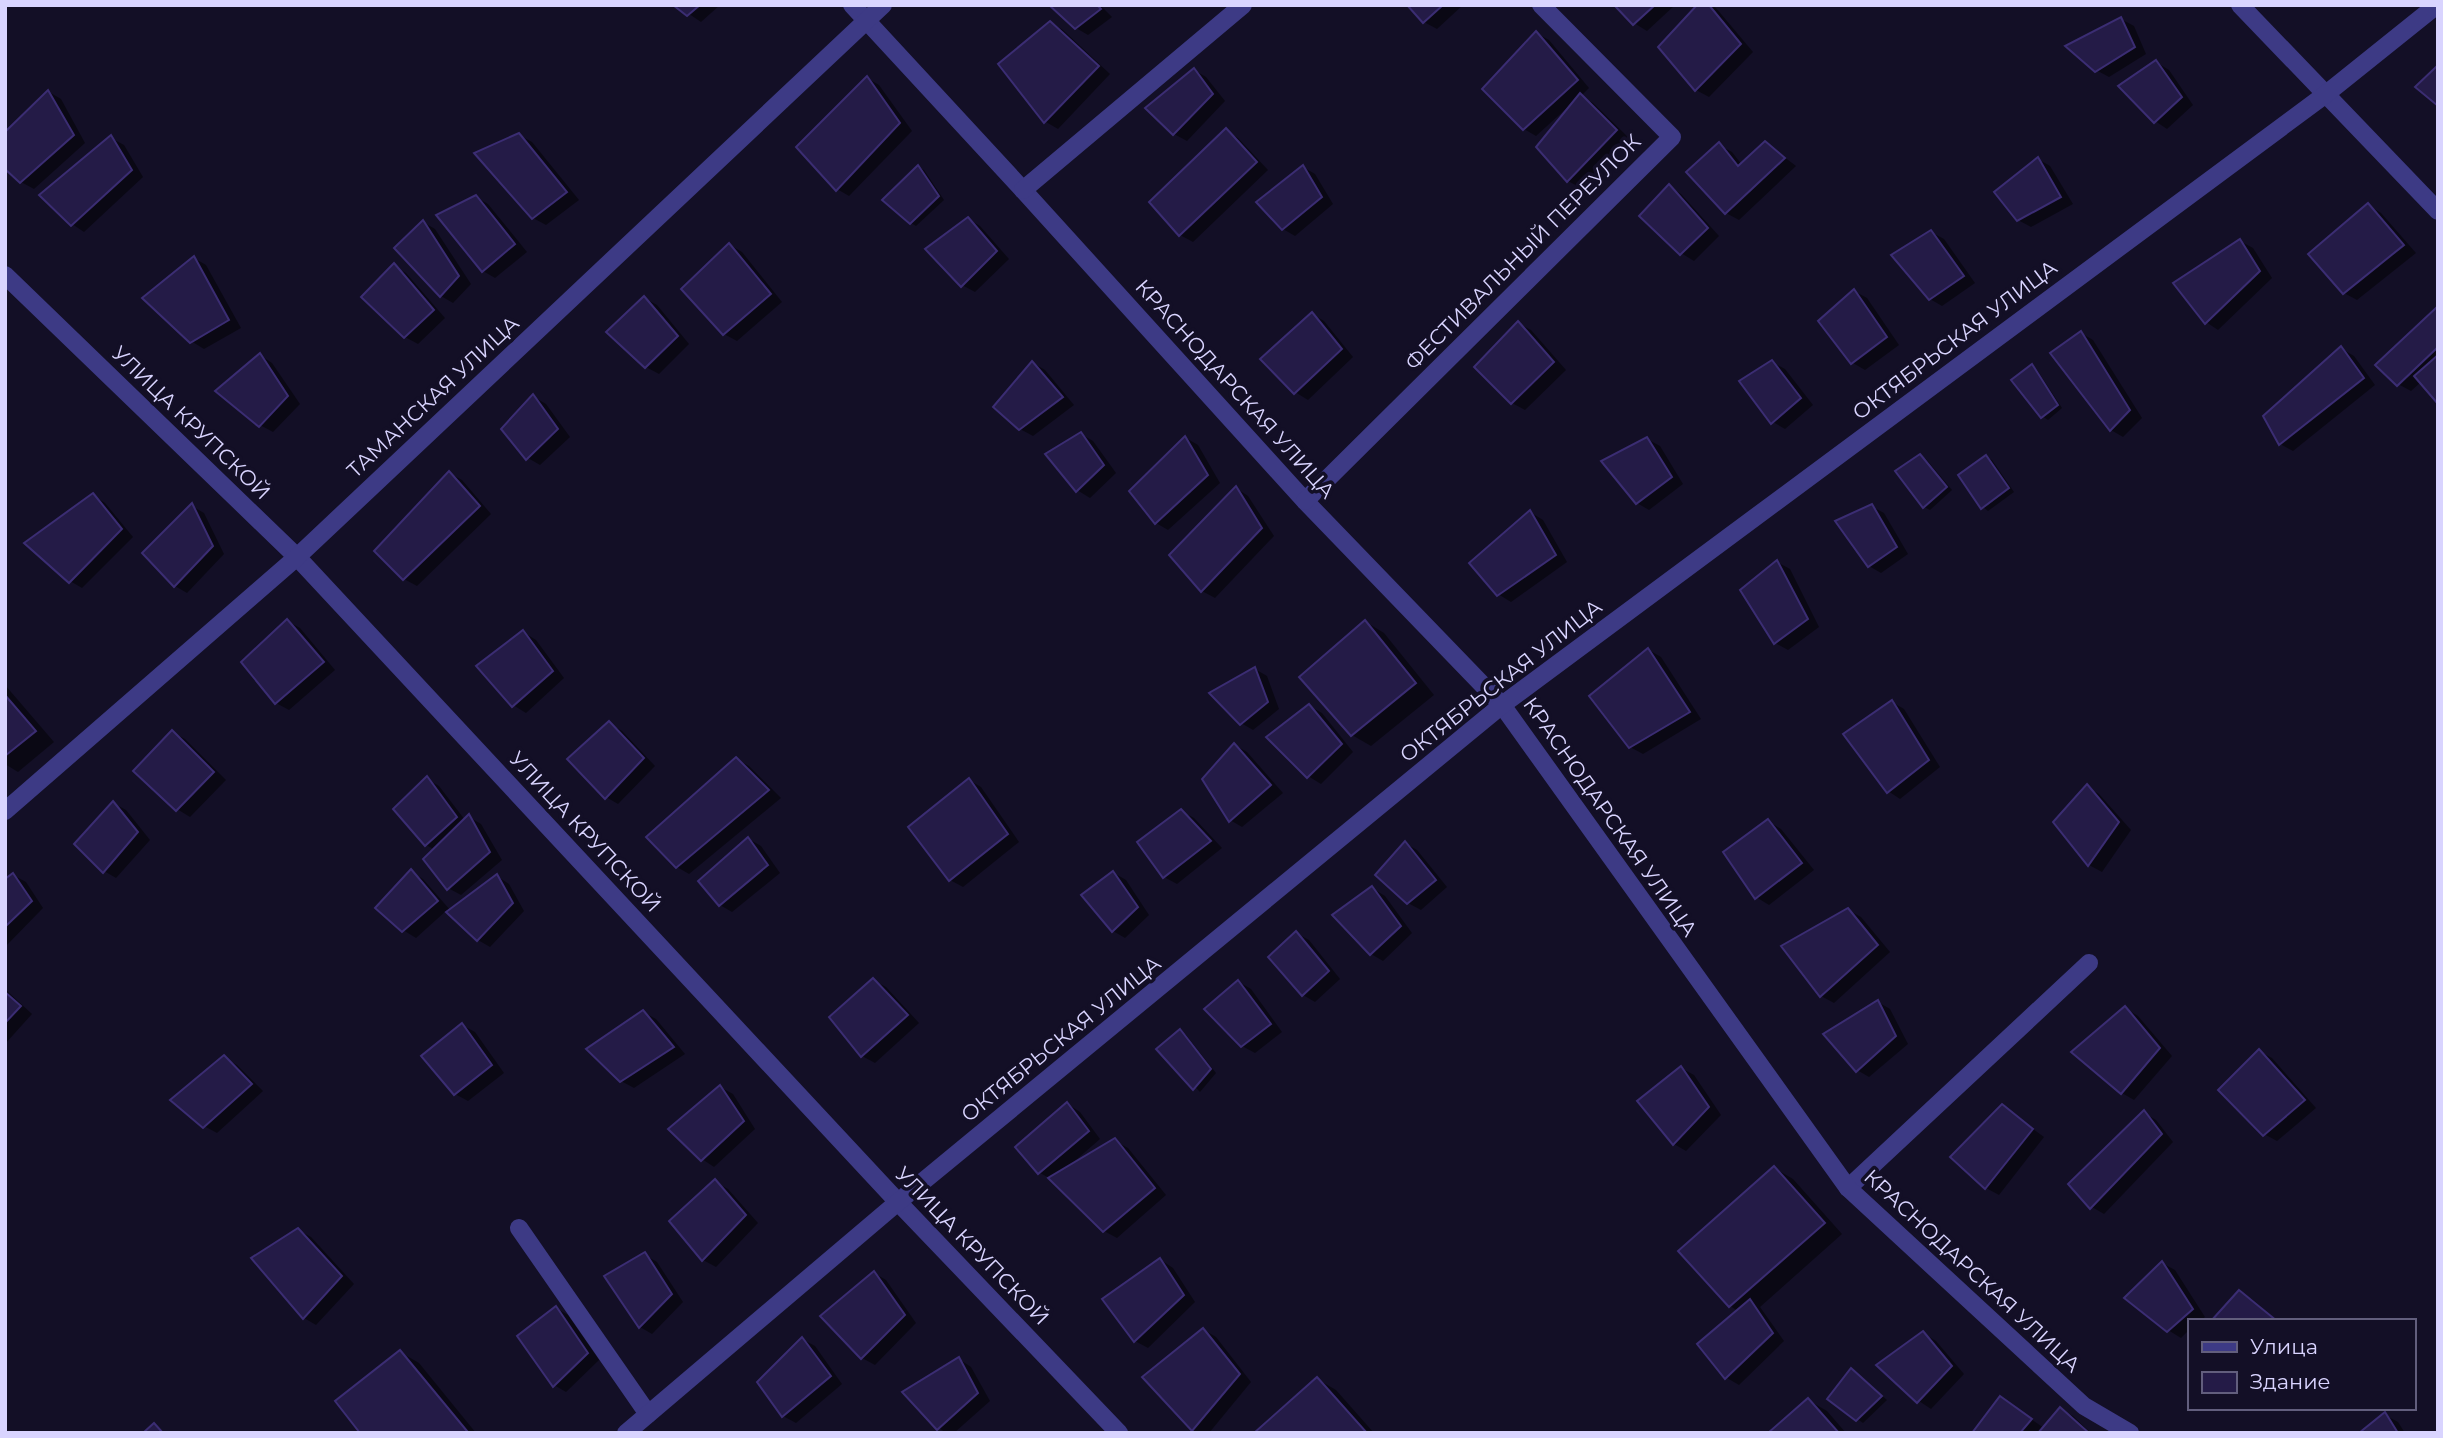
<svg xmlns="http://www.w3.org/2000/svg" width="2443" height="1438" font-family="Montserrat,sans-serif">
<rect width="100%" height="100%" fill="#130f26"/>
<g fill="#0007">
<path d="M676,5H720L701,22Z"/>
<path d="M1051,5H1100L1112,17L1088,35L1076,28Z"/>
<path d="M1409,5H1463L1437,29L1424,22Z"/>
<path d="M1617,5H1675L1647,31L1634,23Z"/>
<path d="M1700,5H1712L1716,8L1753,52L1709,97L1696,90L1661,47Z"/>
<path d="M2121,19L2134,26L2146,54L2109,77L2096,70Z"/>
<path d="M1051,23L1063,30L1110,74L1058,129L1046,122L1001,65Z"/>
<path d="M1536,33L1549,40L1589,88L1581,96L1593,103L1629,138L1581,188L1568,181L1539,147L1571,108L1569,106L1536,136L1524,129Z"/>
<path d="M2156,62L2169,70L2193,105L2167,129L2155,121Z"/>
<path d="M1194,70L1206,77L1225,101L1187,141L1174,134Z"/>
<path d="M867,78L879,85L912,131L849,196L837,189Z"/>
<path d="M49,92L61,99L85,143L34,189L21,182L5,167Z"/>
<path d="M1226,131L1238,138L1268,170L1193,242L1180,235L1152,202Z"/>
<path d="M519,135L532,142L579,200L546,225L533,218Z"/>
<path d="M111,138L124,145L143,177L84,232L72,224Z"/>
<path d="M1766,143L1796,166L1739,220L1726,213L1719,145L1732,152L1742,165Z"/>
<path d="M2038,159L2050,166L2073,204L2031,227L2018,220Z"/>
<path d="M918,167L924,170L944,200L916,226L911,223Z"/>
<path d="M1303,167L1315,174L1333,204L1295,236L1283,229Z"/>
<path d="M1669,187L1681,194L1719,236L1694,261L1681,253Z"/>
<path d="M476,197L488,204L527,252L495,278L483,271Z"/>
<path d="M2368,205L2381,213L2416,253L2357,300L2344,293Z"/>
<path d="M968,219L980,226L1009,259L975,292L962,285Z"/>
<path d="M423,222L435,229L471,284L453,303L441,296L397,248Z"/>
<path d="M1931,232L1944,239L1975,283L1942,306L1930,299Z"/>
<path d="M2240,241L2253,248L2272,278L2218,330L2206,322Z"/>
<path d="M730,245L742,252L782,302L737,341L724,334Z"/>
<path d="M194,258L206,265L241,328L204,349L191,341Z"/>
<path d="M394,266L406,273L445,318L418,344L405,337L363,297Z"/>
<path d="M1854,291L1867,298L1899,345L1865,370L1853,363Z"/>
<path d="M644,298L657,305L689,344L659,374L646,367L608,332Z"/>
<path d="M2438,309V401L2421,382L2411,391L2398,384Z"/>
<path d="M1312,314L1324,321L1353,357L1308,400L1295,392Z"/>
<path d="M1518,323L1531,330L1566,370L1525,410L1512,403Z"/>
<path d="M2081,333L2093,340L2142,418L2123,437L2111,430Z"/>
<path d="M2342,349L2354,356L2375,385L2293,451L2280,444Z"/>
<path d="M260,355L272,363L300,404L273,432L260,425Z"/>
<path d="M1772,362L1785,369L1813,405L1785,429L1773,422Z"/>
<path d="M1033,363L1045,370L1074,405L1033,436L1020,429Z"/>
<path d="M2032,367L2037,370L2062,408L2048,420L2042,416Z"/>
<path d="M534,397L546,404L570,437L540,465L528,458Z"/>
<path d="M1081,434L1093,441L1116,473L1090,498L1077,490Z"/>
<path d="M1186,438L1198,445L1220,483L1168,530L1156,523Z"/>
<path d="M1647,439L1660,446L1683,484L1649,510L1637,503Z"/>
<path d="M1920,456L1926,459L1952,490L1930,510L1924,507Z"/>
<path d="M1987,457L1992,460L2014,492L1988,511L1983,507Z"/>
<path d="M449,473L462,480L491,514L417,586L404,579Z"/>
<path d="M1236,488L1248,496L1274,536L1215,598L1202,591Z"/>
<path d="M93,495L105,503L133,537L82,588L70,581Z"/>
<path d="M192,506L204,513L224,554L187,593L175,586Z"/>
<path d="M1871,506L1884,513L1908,554L1881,573L1869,566Z"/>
<path d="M1530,512L1543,520L1567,562L1511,602L1498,594Z"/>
<path d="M1777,562L1790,569L1819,627L1788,650L1775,643Z"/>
<path d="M287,621L300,628L335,670L289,710L276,703Z"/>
<path d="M1366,622L1384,633L1434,695L1371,746L1352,735Z"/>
<path d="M523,632L536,640L564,678L526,713L513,705Z"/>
<path d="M1649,650L1661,657L1701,719L1643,754L1630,747Z"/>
<path d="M1255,669L1267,676L1279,709L1253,730L1241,723Z"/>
<path d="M5,685L54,742L18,772L5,764Z"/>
<path d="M1892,702L1904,709L1940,767L1900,799L1888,791Z"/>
<path d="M1309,706L1322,713L1353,752L1321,784L1308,776Z"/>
<path d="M609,723L622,731L655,766L618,804L606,797Z"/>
<path d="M172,732L185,739L226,780L190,817L177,809Z"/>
<path d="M1235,745L1247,752L1283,793L1242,827L1230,820Z"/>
<path d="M736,759L749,766L781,798L689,874L677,867Z"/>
<path d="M427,779L439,786L465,820L469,817L481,824L502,860L461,895L448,888L435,850L426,845Z"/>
<path d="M969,780L981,787L1019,842L963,887L950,880Z"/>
<path d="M2087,787L2099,794L2131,830L2102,872L2089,865L2055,822Z"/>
<path d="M113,803L126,810L150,840L116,878L104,871Z"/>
<path d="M1181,811L1194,818L1222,848L1177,884L1164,877Z"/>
<path d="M1768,821L1781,829L1814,870L1769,905L1756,897Z"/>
<path d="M749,839L761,846L780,873L732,912L720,905Z"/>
<path d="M1405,843L1417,850L1447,887L1421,910L1408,903Z"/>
<path d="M411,872L423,879L451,911L497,876L509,884L524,911L490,947L478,940L447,910L416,938L403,930Z"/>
<path d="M1114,873L1126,880L1149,915L1125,938L1113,931Z"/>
<path d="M13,875L26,882L43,908L5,947V881Z"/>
<path d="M1372,888L1385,896L1412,933L1383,961L1371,954Z"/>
<path d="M1848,910L1861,917L1890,952L1834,1003L1821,996Z"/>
<path d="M1296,933L1309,940L1340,979L1315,1002L1303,995Z"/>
<path d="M873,980L886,987L919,1023L875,1063L862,1056L831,1017Z"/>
<path d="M1239,982L1251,989L1282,1032L1255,1053L1242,1046Z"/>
<path d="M5,989L32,1014L5,1044Z"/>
<path d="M1878,1002L1890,1009L1908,1044L1869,1077L1857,1070Z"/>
<path d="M2125,1008L2138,1016L2172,1056L2134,1100L2122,1093Z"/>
<path d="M643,1012L656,1019L685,1054L634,1088L621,1081Z"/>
<path d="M462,1025L475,1032L504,1073L468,1101L455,1094Z"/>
<path d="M1180,1031L1186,1035L1216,1073L1200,1092L1159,1050Z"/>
<path d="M2259,1051L2272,1058L2316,1108L2277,1141L2264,1134Z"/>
<path d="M224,1058L237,1065L263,1091L217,1133L204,1126Z"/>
<path d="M1681,1068L1694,1075L1721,1115L1686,1151L1674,1144Z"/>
<path d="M720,1087L733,1094L755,1129L714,1167L702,1159Z"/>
<path d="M1068,1104L1080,1112L1100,1139L1069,1166L1115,1141L1128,1148L1166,1195L1117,1238L1104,1231L1053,1180L1040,1173L1018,1147Z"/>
<path d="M2002,1106L2044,1137L1999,1195L1986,1188L1953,1157Z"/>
<path d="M2144,1113L2156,1120L2173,1142L2104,1214L2092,1207Z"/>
<path d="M1774,1168L1793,1179L1842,1234L1760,1307L1784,1341L1739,1385L1727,1378L1699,1344L1738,1311L1730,1306Z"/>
<path d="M715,1182L728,1189L758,1223L716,1267L703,1260L671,1221Z"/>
<path d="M298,1230L311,1237L354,1284L316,1325L304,1318Z"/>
<path d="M645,1255L657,1262L683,1302L652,1334L640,1327Z"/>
<path d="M1161,1260L1173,1268L1195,1302L1148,1348L1135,1341L1105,1300Z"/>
<path d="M2162,1263L2175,1270L2205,1317L2200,1321H2189V1330L2181,1338L2168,1330Z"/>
<path d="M874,1273L886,1280L916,1323L875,1365L862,1358L822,1316Z"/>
<path d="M2239,1292L2252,1299L2278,1321H2213Z"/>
<path d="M556,1308L568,1315L599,1360L566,1392L554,1385Z"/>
<path d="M1204,1330L1216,1337L1251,1382L1209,1433H1198L1193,1430Z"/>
<path d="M1923,1333L1936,1341L1964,1374L1931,1409L1919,1401Z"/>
<path d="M802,1339L815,1346L842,1384L796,1423L783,1416L759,1382Z"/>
<path d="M400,1352L419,1363L476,1433H362Z"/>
<path d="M959,1359L971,1367L990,1401L954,1433H946L939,1428Z"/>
<path d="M1852,1370L1887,1400L1863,1423L1829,1399Z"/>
<path d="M1317,1379L1336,1390L1374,1433H1256Z"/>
<path d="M2001,1398L2044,1428L2060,1409L2073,1416L2091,1433H1974Z"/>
<path d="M1808,1400L1827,1411L1846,1433H1771Z"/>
<path d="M2385,1415L2398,1422L2405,1433H2361Z"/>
</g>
<g fill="#241b47" stroke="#3b2d73" stroke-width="2">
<path d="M673,5H700L687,16Z"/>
<path d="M1049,5H1097L1101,9L1075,29Z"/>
<path d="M1407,5H1443L1423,23Z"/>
<path d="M1614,5H1655L1633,25Z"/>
<path d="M1697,5H1709L1741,44L1695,91L1658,47Z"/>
<path d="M2121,17L2135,47L2095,72L2065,46Z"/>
<path d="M1050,21L1099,66L1044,123L998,64Z"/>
<path d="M1536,31L1578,80L1523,130L1482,89Z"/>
<path d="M2156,60L2182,97L2154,123L2118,86Z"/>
<path d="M2438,65V106L2415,87Z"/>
<path d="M1194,68L1213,94L1173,135L1145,108Z"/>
<path d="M867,76L900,123L836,191L796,147Z"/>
<path d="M48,90L74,135L20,183L5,169V132Z"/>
<path d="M1580,93L1617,130L1567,182L1536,147Z"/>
<path d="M1226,128L1257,162L1179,236L1149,202Z"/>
<path d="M519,133L567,192L532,219L474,153Z"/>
<path d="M111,135L132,170L71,226L39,195Z"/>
<path d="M1765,141L1785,158L1725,214L1686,172L1719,142L1738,166Z"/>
<path d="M2038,157L2061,197L2017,221L1994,192Z"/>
<path d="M918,165L939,196L910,224L882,200Z"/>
<path d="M1303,165L1322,197L1282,230L1256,202Z"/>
<path d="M1669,184L1708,228L1680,255L1639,216Z"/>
<path d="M476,195L515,244L482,272L436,215Z"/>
<path d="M2368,203L2404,245L2343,294L2308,254Z"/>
<path d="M968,217L997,251L961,287L925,249Z"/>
<path d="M423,220L459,276L440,297L394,248Z"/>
<path d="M1931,230L1964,276L1929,300L1891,255Z"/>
<path d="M2240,239L2260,271L2205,324L2173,283Z"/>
<path d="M729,243L771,294L723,335L681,289Z"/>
<path d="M194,256L229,320L190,343L142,298Z"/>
<path d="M394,263L434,310L404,338L361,297Z"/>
<path d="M1854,289L1887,337L1851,364L1818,321Z"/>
<path d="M644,296L678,336L645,368L606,332Z"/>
<path d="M2438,306V347L2397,386L2375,365Z"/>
<path d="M1312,312L1342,349L1294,394L1260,359Z"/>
<path d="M1518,321L1554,362L1511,404L1474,367Z"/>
<path d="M2081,331L2130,410L2110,431L2050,353Z"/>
<path d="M2341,346L2364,378L2279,445L2263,416Z"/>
<path d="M260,353L288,396L259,427L215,391Z"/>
<path d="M2438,355V404L2414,376Z"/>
<path d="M1772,360L1801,398L1771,424L1739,381Z"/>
<path d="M1032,361L1063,397L1019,430L993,407Z"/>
<path d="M2032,364L2058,405L2041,418L2011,380Z"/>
<path d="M533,394L558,429L526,460L501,429Z"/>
<path d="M1081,432L1104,465L1076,492L1045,454Z"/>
<path d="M1185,436L1208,475L1155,524L1129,491Z"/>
<path d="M1647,437L1672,477L1636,504L1601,461Z"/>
<path d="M1920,454L1947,487L1923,508L1895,471Z"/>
<path d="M1986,455L2009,488L1981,509L1958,475Z"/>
<path d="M449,471L480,506L403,580L374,551Z"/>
<path d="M1236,486L1262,528L1201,592L1169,555Z"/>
<path d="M93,493L122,529L69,583L24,543Z"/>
<path d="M192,503L213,546L174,587L142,553Z"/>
<path d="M1872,504L1897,547L1868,567L1835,521Z"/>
<path d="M1530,510L1556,555L1497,596L1469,563Z"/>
<path d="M1777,560L1808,619L1774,644L1740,590Z"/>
<path d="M287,619L324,662L275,704L241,662Z"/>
<path d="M1365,620L1416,683L1351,736L1299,677Z"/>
<path d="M523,630L553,671L512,707L476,666Z"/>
<path d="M1648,648L1690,712L1629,748L1589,696Z"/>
<path d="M1255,667L1268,702L1240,725L1209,693Z"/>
<path d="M5,695L36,731L5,756Z"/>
<path d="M1892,700L1929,760L1887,793L1843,734Z"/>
<path d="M1309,704L1342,744L1307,778L1266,737Z"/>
<path d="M609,721L644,758L605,799L567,759Z"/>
<path d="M172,730L214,772L176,811L133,771Z"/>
<path d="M1234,743L1271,785L1229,822L1202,779Z"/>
<path d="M736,757L769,790L676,868L646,837Z"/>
<path d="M427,776L457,817L425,846L393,809Z"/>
<path d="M969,778L1008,834L949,881L908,827Z"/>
<path d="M2087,784L2119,822L2088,866L2053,822Z"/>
<path d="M113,801L138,832L103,873L74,844Z"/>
<path d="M1181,809L1211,841L1163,878L1137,842Z"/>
<path d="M469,814L490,852L447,890L423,859Z"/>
<path d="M1768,819L1802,863L1755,899L1723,852Z"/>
<path d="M748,837L768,865L719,906L698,881Z"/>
<path d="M1405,841L1436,880L1407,904L1375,875Z"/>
<path d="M411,869L438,901L402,932L375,908Z"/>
<path d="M1113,871L1138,907L1112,932L1081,895Z"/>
<path d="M13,873L32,901L5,927V879Z"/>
<path d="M497,874L513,903L477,941L446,912Z"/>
<path d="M1372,886L1401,926L1370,955L1332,915Z"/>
<path d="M1848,908L1878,945L1820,997L1781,946Z"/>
<path d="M1296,931L1329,971L1302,996L1268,957Z"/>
<path d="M873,978L908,1015L861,1057L829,1017Z"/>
<path d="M1238,980L1271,1024L1241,1047L1204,1009Z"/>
<path d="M5,992L21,1006L5,1023Z"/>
<path d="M1878,1000L1896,1036L1856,1072L1823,1034Z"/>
<path d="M2125,1006L2160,1048L2121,1094L2071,1052Z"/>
<path d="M643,1010L674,1047L620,1082L586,1049Z"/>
<path d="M462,1023L492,1065L454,1095L421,1056Z"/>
<path d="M1180,1029L1211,1069L1193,1090L1156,1049Z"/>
<path d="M2259,1049L2305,1100L2263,1136L2218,1090Z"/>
<path d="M224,1055L252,1084L203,1128L170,1100Z"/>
<path d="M1681,1066L1709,1107L1673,1145L1637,1101Z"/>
<path d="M720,1085L744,1121L701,1161L668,1129Z"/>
<path d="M1067,1102L1089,1131L1038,1174L1015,1147Z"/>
<path d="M2002,1104L2033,1129L1985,1189L1950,1157Z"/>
<path d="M2144,1110L2162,1134L2090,1209L2068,1184Z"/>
<path d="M1115,1138L1155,1188L1103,1232L1048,1178Z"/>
<path d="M1774,1166L1825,1223L1729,1307L1678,1251Z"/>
<path d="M715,1179L746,1215L702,1261L669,1221Z"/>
<path d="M298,1228L342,1276L303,1319L251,1258Z"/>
<path d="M645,1252L672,1294L639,1328L604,1276Z"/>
<path d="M1160,1258L1184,1295L1134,1342L1102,1299Z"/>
<path d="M2162,1261L2193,1309L2167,1332L2124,1298Z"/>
<path d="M874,1271L905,1315L861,1359L820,1316Z"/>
<path d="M2239,1290L2277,1321H2211Z"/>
<path d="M1750,1299L1773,1333L1725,1379L1697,1344Z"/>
<path d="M556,1306L588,1353L553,1387L517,1336Z"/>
<path d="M1203,1328L1240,1374L1192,1431L1142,1377Z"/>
<path d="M1923,1331L1952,1366L1917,1403L1876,1365Z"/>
<path d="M802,1337L831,1376L782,1417L757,1382Z"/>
<path d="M400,1350L467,1431L465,1433H360L335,1401Z"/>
<path d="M959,1357L978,1393L937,1430L902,1392Z"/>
<path d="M1851,1368L1882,1396L1856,1421L1827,1399Z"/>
<path d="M1317,1377L1367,1433H1254Z"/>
<path d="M2000,1396L2032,1419L2020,1433H1972Z"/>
<path d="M1808,1398L1839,1433H1768Z"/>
<path d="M2060,1407L2089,1433H2038Z"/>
<path d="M2385,1412L2398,1433H2359Z"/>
<path d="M154,1423L163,1433H143Z"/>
</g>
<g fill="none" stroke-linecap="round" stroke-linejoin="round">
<g stroke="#3d3a85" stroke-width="18">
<path d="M1848,1188L2089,963"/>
<path d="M519,1228L648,1414"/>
</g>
<g stroke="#3d3a85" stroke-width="18">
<path d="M852,5L1023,190L1305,501L1502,705L1848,1188L2084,1406L2130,1433"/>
<path d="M2240,5L2438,211"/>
<path d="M1023,190L1243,5"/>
<path d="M5,275L297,557L898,1202L1119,1433"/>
<path d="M1305,501L1672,137L1541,5"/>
<path d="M5,811L297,557L883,5"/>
<path d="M626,1433L898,1202L1502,705L2326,94L2437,5"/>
</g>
</g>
<g text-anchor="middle" stroke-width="7" stroke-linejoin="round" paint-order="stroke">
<g font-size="21" fill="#d9d4ff" stroke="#130f26">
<text transform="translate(1523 252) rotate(-45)" y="7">ФЕСТИВАЛЬНЫЙ ПЕРЕУЛОК</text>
<text transform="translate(1955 340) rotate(-37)" y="7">ОКТЯБРЬСКАЯ УЛИЦА</text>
<text transform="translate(1235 389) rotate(48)" y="7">КРАСНОДАРСКАЯ УЛИЦА</text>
<text transform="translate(433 397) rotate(-43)" y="7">ТАМАНСКАЯ УЛИЦА</text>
<text transform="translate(191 423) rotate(44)" y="7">УЛИЦА КРУПСКОЙ</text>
<text transform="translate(1501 681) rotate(-38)" y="7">ОКТЯБРЬСКАЯ УЛИЦА</text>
<text transform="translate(1610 817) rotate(55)" y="7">КРАСНОДАРСКАЯ УЛИЦА</text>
<text transform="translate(585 832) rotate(47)" y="7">УЛИЦА КРУПСКОЙ</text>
<text transform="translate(1061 1039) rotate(-39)" y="7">ОКТЯБРЬСКАЯ УЛИЦА</text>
<text transform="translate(972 1246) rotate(46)" y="7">УЛИЦА КРУПСКОЙ</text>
<text transform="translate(1972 1271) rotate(43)" y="7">КРАСНОДАРСКАЯ УЛИЦА</text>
</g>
</g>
<rect width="2443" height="1438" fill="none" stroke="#d9d4ff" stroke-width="14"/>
<rect x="2188" y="1319" width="228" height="91" fill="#130f26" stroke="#625e7d" stroke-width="2"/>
<rect x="2202" y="1342" width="35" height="10" fill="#3d3a85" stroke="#625e7d" stroke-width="2"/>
<text x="2250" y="1354" font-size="21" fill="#d9d4ff">Улица</text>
<rect x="2202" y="1372" width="35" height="21" fill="#241b47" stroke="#625e7d" stroke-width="2"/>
<text x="2250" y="1389" font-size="21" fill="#d9d4ff">Здание</text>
</svg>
